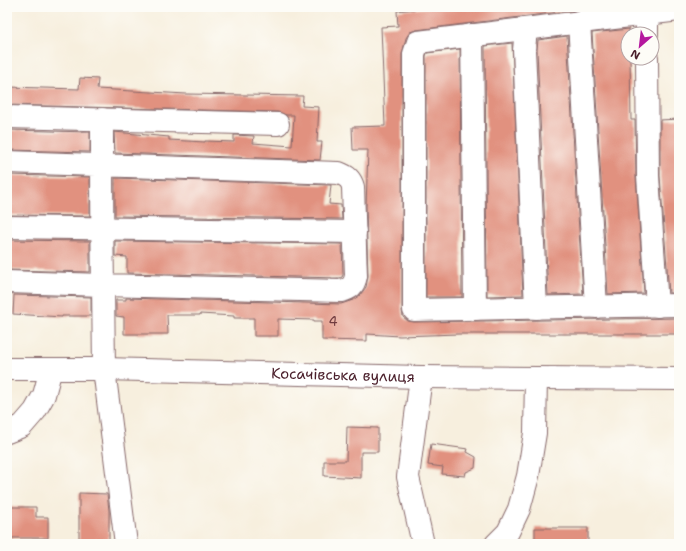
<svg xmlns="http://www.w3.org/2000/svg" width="686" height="551" font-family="'Shantell Sans',sans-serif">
<rect width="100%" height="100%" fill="#fdfcf7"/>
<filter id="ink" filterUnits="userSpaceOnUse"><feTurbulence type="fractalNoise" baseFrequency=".025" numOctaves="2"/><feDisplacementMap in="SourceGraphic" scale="8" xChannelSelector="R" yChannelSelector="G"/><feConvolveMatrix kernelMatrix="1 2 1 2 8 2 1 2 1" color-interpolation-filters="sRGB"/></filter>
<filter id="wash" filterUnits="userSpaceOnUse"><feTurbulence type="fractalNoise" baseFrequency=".012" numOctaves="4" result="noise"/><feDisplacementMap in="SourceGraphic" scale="16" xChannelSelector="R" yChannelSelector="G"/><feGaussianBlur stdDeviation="0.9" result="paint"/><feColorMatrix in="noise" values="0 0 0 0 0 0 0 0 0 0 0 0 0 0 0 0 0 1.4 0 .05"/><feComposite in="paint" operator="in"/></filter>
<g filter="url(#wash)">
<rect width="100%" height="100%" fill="#f7efde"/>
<g id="blocks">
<g fill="#e1917f">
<path d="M434,7H601L416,30L410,32L406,38L402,54V310L403,317L408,321L414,322L679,318V334H458L400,336L367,334V341L322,340V321H314V320L278,319V336H254V318H234V316L200,314V315H167L168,334H124V317L116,316V300H126V298L341,304L353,300L360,295L366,287L368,276L366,206L368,150H353L352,127L385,126L381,27L398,26L397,11Z"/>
<path d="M629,29L628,58H630L631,120H635L636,177L644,293L608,294L592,33Z"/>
<path d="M567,36L583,294L548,295L537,50L538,40Z"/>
<path d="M512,43L523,295L487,296L485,46Z"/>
<path d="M460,49L462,297H426V56L427,53Z"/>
<path d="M80,78L98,79L97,89L186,94L303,96L302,106L319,107L317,142H322L320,160L115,153L114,132L169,137V140L205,142V141L234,142V135L254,136L253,143L292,146L294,115H286L278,112L7,105V87L79,89Z"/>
<path d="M679,119V267L677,293H669L660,176V120Z"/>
<path d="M7,130L90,132V152L7,150Z"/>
<path d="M7,175L90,177V216L7,215Z"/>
<path d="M115,178L331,185L329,204L341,205L342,219L115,216Z"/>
<path d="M7,240L90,241V272L7,270Z"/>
<path d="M115,241L342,244L343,275L342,277L340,278L127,273V257L115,256Z"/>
<path d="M14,295L91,297V316H62V317L13,314Z"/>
<path d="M347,427L378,428V452H361V478L324,476V461H346Z"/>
<path d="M431,444L468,449L467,452L476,457L475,468L466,472L465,476L442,474L443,467L428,465Z"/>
<path d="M79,493L107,494L109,510V544H79Z"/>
<path d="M7,507H36V517H48V538H7Z"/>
<path d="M535,528H588V544H556V543L535,542Z"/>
</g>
</g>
</g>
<g filter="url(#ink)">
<use href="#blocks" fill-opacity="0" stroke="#87686a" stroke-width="1"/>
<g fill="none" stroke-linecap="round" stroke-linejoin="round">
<defs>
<g id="minor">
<path d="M679,10L418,42L414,54V310L679,305"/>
<path d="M647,14V34"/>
<path d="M579,22L596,307"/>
<path d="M526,29L524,50L536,308"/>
<path d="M472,35L475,309"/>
<path d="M647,58L648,176L657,306"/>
<path d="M7,117L278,124"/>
<path d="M7,162L339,173C347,176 351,179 353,187L356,276C354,286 350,289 341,291L103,285C102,230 102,175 102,119"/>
<path d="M7,227L355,232"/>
<path d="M7,282L103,285L104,369L126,544"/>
<path id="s1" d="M7,369H104L421,377L679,379"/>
<path d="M421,377L408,477L423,544"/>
<path d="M7,432L22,426L35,411L44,395L51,369"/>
<path d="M496,544L508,532L519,509L528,476L535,433L536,378"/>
</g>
</defs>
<use href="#minor" stroke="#87686a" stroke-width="24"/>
<use href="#minor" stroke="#fff" stroke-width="22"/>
</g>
</g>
<g text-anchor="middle" stroke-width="3" stroke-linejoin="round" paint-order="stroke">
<g font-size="13" fill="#703c40">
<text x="333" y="326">4</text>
</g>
<g font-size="15" fill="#4a1f2b" stroke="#fdfcf7">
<text dy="5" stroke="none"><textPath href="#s1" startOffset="336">Косачівська вулиця</textPath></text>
</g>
</g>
<rect width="686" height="551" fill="none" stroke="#fdfcf7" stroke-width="24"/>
<g transform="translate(640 46) rotate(208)"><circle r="19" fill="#fdfcf7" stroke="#b5a4a5"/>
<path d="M0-3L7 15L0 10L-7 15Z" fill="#b5179e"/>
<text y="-6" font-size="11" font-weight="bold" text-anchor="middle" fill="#4a1f2b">N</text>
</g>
</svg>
